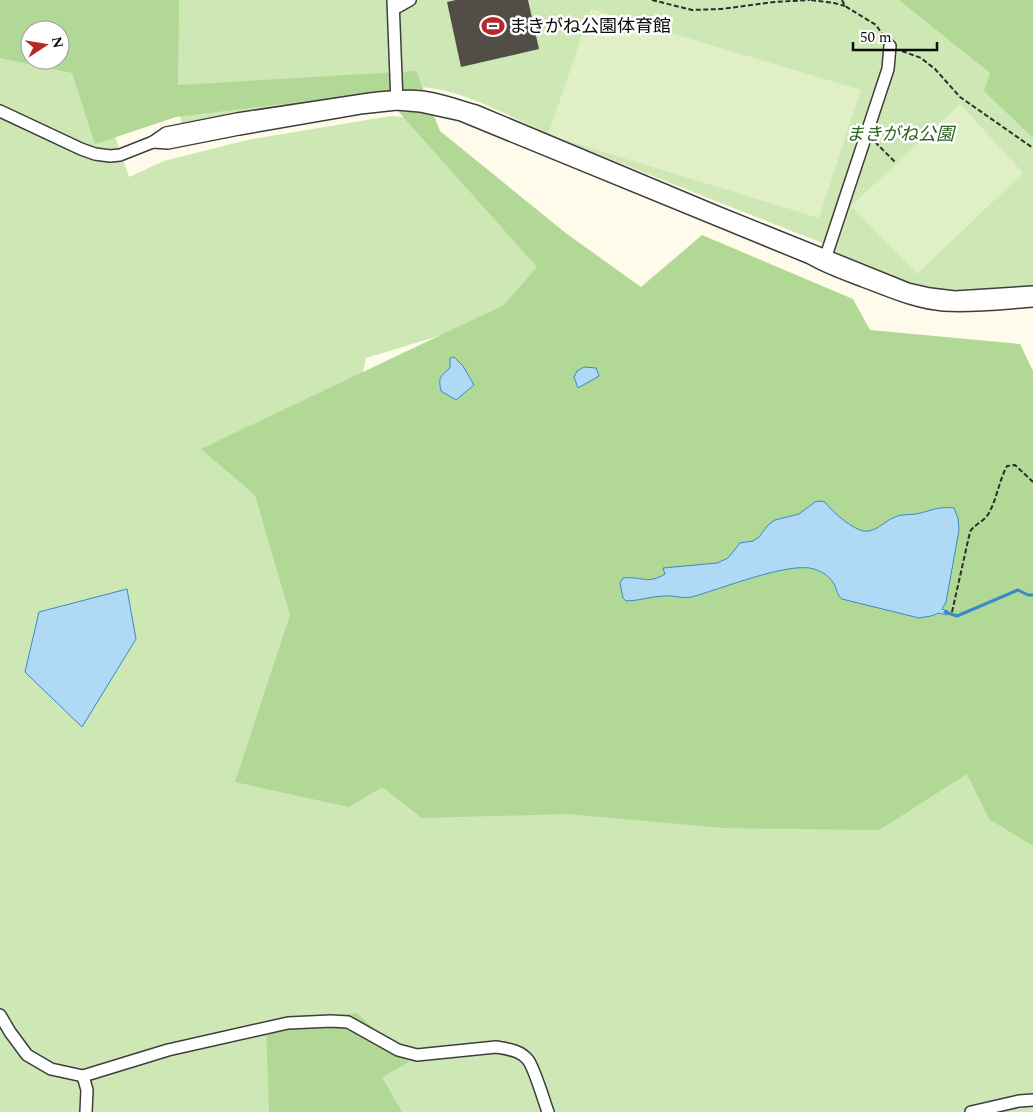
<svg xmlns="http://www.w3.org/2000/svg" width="1033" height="1112" font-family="Spectral,'Noto Sans JP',serif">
<rect width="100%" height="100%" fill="#fffbea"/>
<g fill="#cde7b5">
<path d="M162,0H1013L1033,52V287L968,294L926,290L840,258L835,251L820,242C731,207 642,172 553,136C513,119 473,94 430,88C399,83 357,93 325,97L331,100L182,127Z"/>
<path d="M0,48L30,60L92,69L129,177L164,161L247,140L391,116L428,119L552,277L508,315L366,358L302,641L1033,666V1112H0Z"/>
</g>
<g fill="#b1d894" fill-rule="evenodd">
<path d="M0,0H179L178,85L416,71L440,131L567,234L641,287L702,235L853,299L870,330L1020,344L1033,371V846L989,819L967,774L879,830L724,828L567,814L422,818L382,787L349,807L235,782L290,615L255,495L201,449L504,305L537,267L381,92L176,117L95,144L72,73L0,58ZM30,30H60V60H30Z"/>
<path d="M899,0H1033V138L984,91L990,73Z"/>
<path d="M357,1013L409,1062L382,1077L402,1112H269L266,1022Z"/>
</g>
<g fill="#e0efc6">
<path d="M591,9L861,90L819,218L548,135Z"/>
<path d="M960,104L1023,173L917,274L851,206Z"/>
</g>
<g fill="#b0d9f5" stroke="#388bca">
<path d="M454,357L463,366L474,385L456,400L441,391C438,377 440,377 450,368V358Z"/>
<path d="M584,367L596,368L599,376L578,388L574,377L577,371Z"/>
<path d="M821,501L825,502C832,512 857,534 869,531C879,529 885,521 893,518C900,514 908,515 916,514C931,511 938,506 954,508L958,518L959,530L946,602L942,609L948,611L947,615L939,613L931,616L919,618L842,599C837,594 837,591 835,586C831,577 823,572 814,569C789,561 719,590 691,597C682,599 673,595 664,596C652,596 639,601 626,601L623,598L620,583L623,578C641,576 648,585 665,574L663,568L717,563L728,558L740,543L753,541L759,537L768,525L775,520L799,514L815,502Z"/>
<path d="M127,589L136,639L82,727L25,672L39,612Z"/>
</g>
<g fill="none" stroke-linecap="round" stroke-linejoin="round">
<path stroke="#388bca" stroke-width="3" d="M945,612L957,616L1018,590L1028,595H1033"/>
</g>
<path fill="#534d48" d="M456,0H528L539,49L461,67L447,2Z"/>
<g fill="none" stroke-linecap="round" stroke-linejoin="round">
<defs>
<g id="minor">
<path d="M393,0L397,103"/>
<path d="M394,9L410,0"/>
<path d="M0,111L81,149L95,154L110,156L120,155L153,142L166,133L237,119L370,99C387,97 405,95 422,97C440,99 458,106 476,111L717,212L908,289L930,294L955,297L1033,292"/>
<path d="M153,142L168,143L239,129L360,108L397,104L420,106L461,115L810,258C827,268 845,274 863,281C890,291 916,303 944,305C974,307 1004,303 1033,301"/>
<path d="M824,262L888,69L890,46"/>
<path d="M0,1015L10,1032L27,1055L51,1069L83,1076L168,1050L288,1023L331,1021L348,1022L398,1050L417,1055L496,1047C507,1049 520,1050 528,1060C534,1067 544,1101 548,1112"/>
<path d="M83,1076L87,1090L86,1112"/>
<path d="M971,1112L1019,1101L1033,1100"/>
</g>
</defs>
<use href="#minor" stroke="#3e3e3e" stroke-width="14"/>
<g stroke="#2d2d2d" stroke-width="2" stroke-dasharray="5 2.5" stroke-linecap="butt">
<path d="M652,0L692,10L721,9L774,2L810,0"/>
<path d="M811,0L834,3L845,6"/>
<path d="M842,0L845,6L876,25L885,38"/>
<path d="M902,51L921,58L935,69L960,97L1033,148"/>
<path d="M875,142L896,163"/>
<path d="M952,612L970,532C974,524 984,522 989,513C997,498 999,481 1007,466L1015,465L1033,482"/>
</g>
<use href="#minor" stroke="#fff" stroke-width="11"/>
</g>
<defs>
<symbol id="stadium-bare" viewBox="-9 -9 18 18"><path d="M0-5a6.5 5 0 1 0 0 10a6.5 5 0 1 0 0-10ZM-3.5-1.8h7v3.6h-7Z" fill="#b82729" stroke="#fff" stroke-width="2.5" paint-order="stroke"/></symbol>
</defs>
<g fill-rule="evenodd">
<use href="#stadium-bare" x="477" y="10" width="32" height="32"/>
</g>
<g text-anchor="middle" stroke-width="5" stroke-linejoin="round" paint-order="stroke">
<g font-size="18" fill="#0b0b0b" stroke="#fff" text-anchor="start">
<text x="509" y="32">まきがね公園体育館</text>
</g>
<g font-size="18" font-style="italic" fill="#29611d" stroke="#fff">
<text x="900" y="140">まきがね公園</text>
</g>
</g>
<g transform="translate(45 45) rotate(78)"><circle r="24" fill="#ffffff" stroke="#9d9d9d"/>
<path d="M0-4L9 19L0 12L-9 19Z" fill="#b82729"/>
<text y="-8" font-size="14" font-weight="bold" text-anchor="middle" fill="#0b0b0b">N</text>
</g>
<path d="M853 42v8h84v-8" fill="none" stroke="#0b0b0b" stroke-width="2.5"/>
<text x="860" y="42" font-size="15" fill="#0b0b0b" stroke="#ffffff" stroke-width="4" paint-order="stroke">50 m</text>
</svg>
